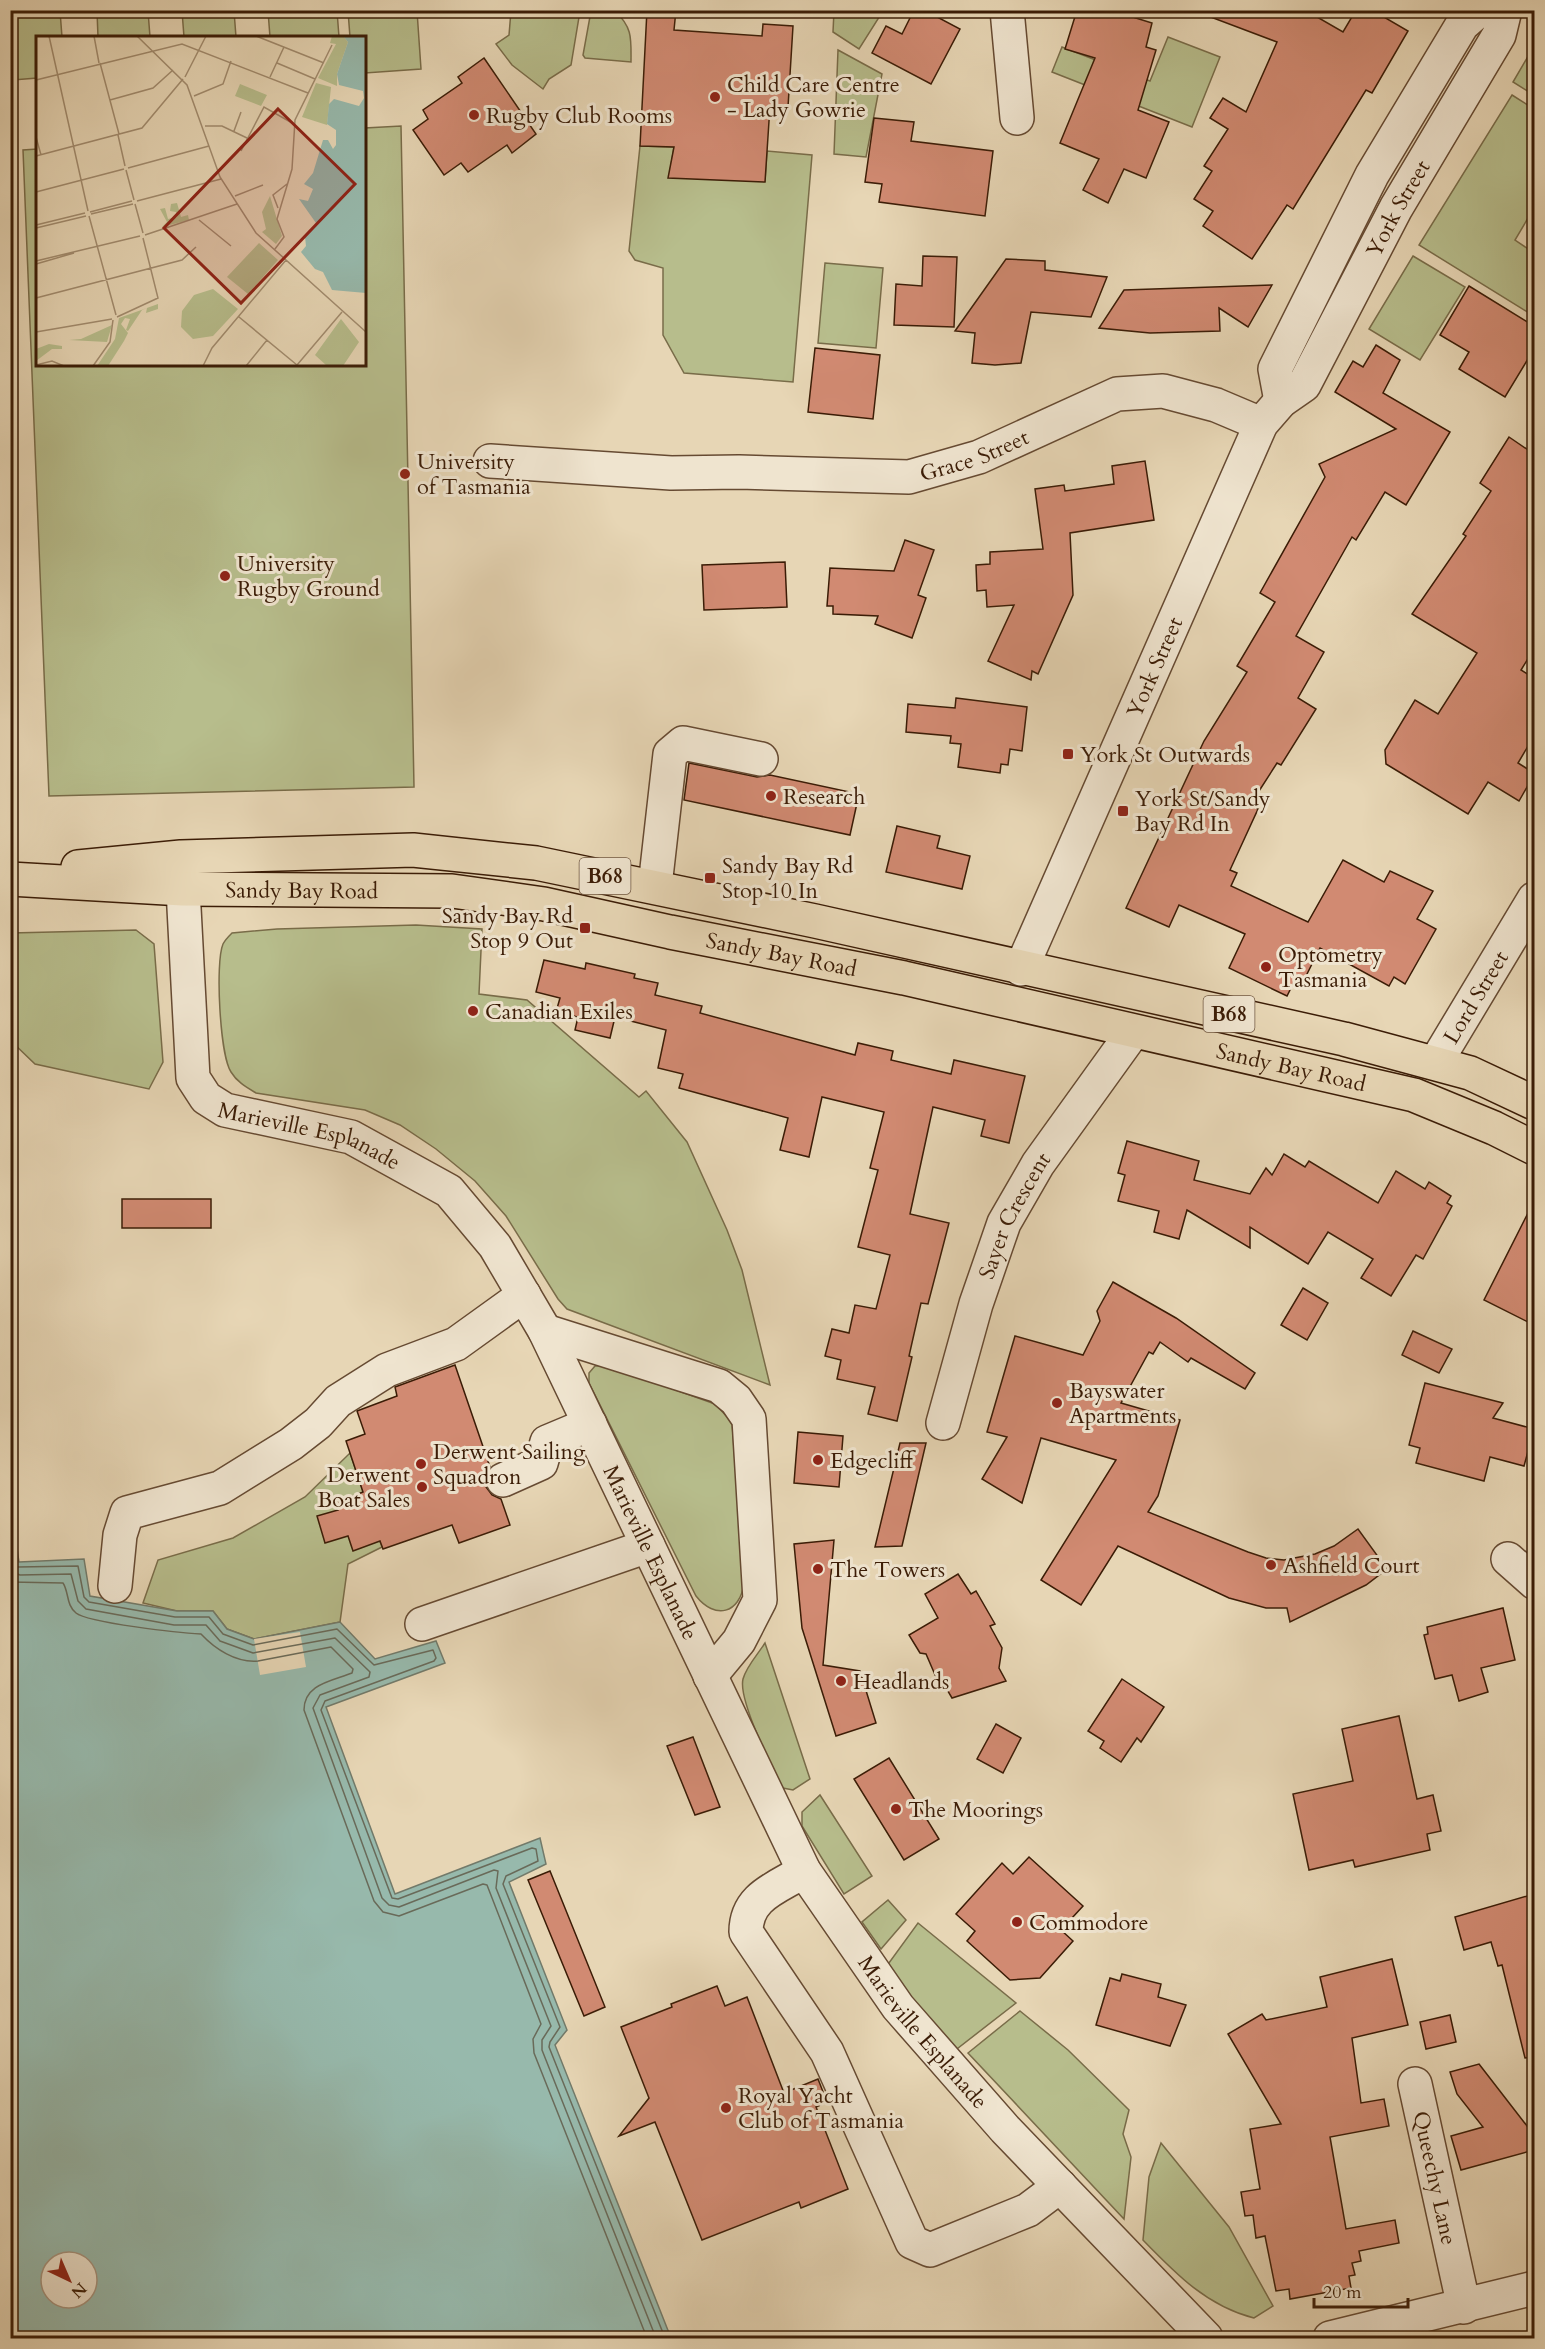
<svg xmlns="http://www.w3.org/2000/svg" width="1545" height="2349" font-family="Cardo,serif">
<rect width="100%" height="100%" fill="#e7d6b5"/>
<filter id="stains"><feTurbulence type="fractalNoise" baseFrequency=".00333" numOctaves="4"/><feColorMatrix values="0 0 0 0 .2 0 0 0 0 .09 0 0 0 0 .02 0 0 0 .5 -.17"/></filter>
<radialGradient id="worn" r=".72"><stop offset=".6" stop-color="#630" stop-opacity="0"/><stop offset="1" stop-color="#630" stop-opacity=".3"/></radialGradient>
<g fill="#b7bd8c" stroke="#796c49" stroke-width="1.5">
<path d="M10,11H60L62,37L38,38L37,78L13,80Z"/>
<path d="M97,11H148L150,37H98Z"/>
<path d="M182,11H234L236,37H184Z"/>
<path d="M268,11H337L339,37H270Z"/>
<path d="M348,11H417L421,69L365,73L364,38L350,37Z"/>
<path d="M511,11H580L571,65L549,79L543,89L512,65L496,44L509,35Z"/>
<path d="M591,11H615C633,28 631,39 631,62L585,58L583,55Z"/>
<path d="M834,11V10L883,11L859,49L833,32Z"/>
<path d="M1168,37L1220,57L1192,127L1052,72L1062,47L1150,81Z"/>
<path d="M1534,46V95L1513,82Z"/>
<path d="M838,50L882,74L866,157L834,154Z"/>
<path d="M1512,95L1534,109V208L1515,240L1534,253V316L1419,245Z"/>
<path d="M401,126L414,787L49,796L23,150L37,149L38,364H364L365,128Z"/>
<path d="M640,146L674,147L669,177L765,181L767,151L812,155L793,382L684,373L663,335V268L635,260L629,251Z"/>
<path d="M1413,256L1465,287L1420,360L1369,329Z"/>
<path d="M825,263L883,268L876,348L818,343Z"/>
<path d="M416,925L482,929L479,994L527,1000L639,1097L646,1091L687,1142L727,1230L742,1270L770,1385L567,1309L558,1299L506,1216L475,1181L436,1149L400,1125L365,1110L256,1093C246,1087 237,1082 231,1072C220,1055 215,963 223,944C225,940 229,936 232,933L277,929Z"/>
<path d="M136,930L154,944L163,1062L149,1089L35,1064L11,1041V933Z"/>
<path d="M606,1365L715,1404L732,1422L744,1583C740,1614 715,1620 696,1596L589,1383V1373L595,1366Z"/>
<path d="M350,1453L382,1547L348,1564L340,1622L254,1639L227,1629L213,1611H177L143,1603L158,1560L233,1538L305,1497Z"/>
<path d="M765,1643L810,1779L793,1790L783,1788C772,1769 738,1699 743,1679C746,1667 758,1654 765,1643Z"/>
<path d="M820,1795L872,1876L844,1894L802,1826V1812Z"/>
<path d="M888,1900L906,1920L881,1949L862,1922Z"/>
<path d="M918,1923L1016,2003L944,2059L878,1978Z"/>
<path d="M1020,2011L1068,2050L1129,2110L1123,2134L1131,2157L1124,2219L968,2053Z"/>
<path d="M1161,2143L1229,2227L1273,2306L1254,2318C1207,2306 1176,2274 1143,2240L1149,2177Z"/>
</g>
<path fill="#97b9ac" stroke="#727a6a" stroke-width="1.5" fill-rule="evenodd" d="M10,1503L19,1562L84,1559L90,1596L177,1611H213L227,1629L254,1639L340,1622L375,1659L436,1641L445,1663L326,1707L395,1894L540,1838L546,1864L509,1882L567,2030L555,2045L671,2338H11ZM51,2262H87V2298H51Z"/>
<path fill="#e7d6b5" d="M300,1632L306,1667L260,1675L254,1639Z"/>
<g fill="none" stroke-linecap="round" stroke-linejoin="round">
<g stroke="#696a59" stroke-width="1.5">
<path d="M10,1544L13,1562L18,1567L78,1566L84,1597L89,1602L175,1617H209L223,1634L253,1645L337,1629L374,1665L433,1650L436,1658L434,1661L325,1701L321,1710L392,1898L398,1899L532,1848L536,1849L538,1861L506,1876L503,1884L560,2027L550,2042L549,2047L665,2338"/>
<path d="M10,1571L20,1575L71,1574L78,1601L86,1609L174,1625H206L220,1641L253,1653L335,1638L370,1672L369,1677L320,1695L313,1708L382,1898L389,1905L399,1907L494,1870L498,1871L496,1888L551,2026L542,2040V2050L656,2338"/>
<path d="M10,1582L63,1583C69,1592 66,1605 76,1613C88,1623 182,1633 201,1634C215,1649 236,1663 258,1661L331,1647L353,1669L352,1673C332,1681 304,1684 304,1710L374,1901L383,1912L399,1916L483,1884L487,1885L541,2024L533,2039L534,2053L647,2338"/>
</g>
</g>
<g fill="#d18a72" stroke="#3b1c06" stroke-width="1.5">
<path d="M647,10H676L674,30L762,36L763,24L793,26L788,107L770,106L765,182L668,178L674,147L640,146Z"/>
<path d="M914,10H924L960,29L931,84L872,53L886,26L902,34Z"/>
<path d="M1077,10H1110L1152,23L1146,47L1156,50L1138,110L1169,122L1146,178L1124,169L1108,203L1083,190L1099,159L1060,143L1095,58L1065,49Z"/>
<path d="M1200,10H1305L1343,32L1356,10H1372L1408,31L1372,93L1366,90L1293,209L1287,205L1252,259L1203,226L1213,211L1194,199L1212,171L1204,166L1228,129L1210,118L1223,98L1246,112L1277,42L1200,13Z"/>
<path d="M484,58L536,134L512,153L507,145L468,172L461,163L444,175L413,130L428,119L423,110L462,83L458,77Z"/>
<path d="M874,118L914,122L911,141L993,151L985,216L879,202L882,184L865,182Z"/>
<path d="M923,256L957,257L954,327L894,325L896,284L922,286Z"/>
<path d="M1006,259L1045,261V270L1107,277L1091,317L1031,312L1021,363L995,365L972,363L975,333L955,331Z"/>
<path d="M1272,285L1248,327L1219,308L1220,331L1150,333L1099,328L1124,290Z"/>
<path d="M1469,286L1534,326V349L1505,397L1459,369L1469,352L1440,335Z"/>
<path d="M1376,345L1400,360L1383,393L1450,432L1406,505L1385,492L1356,540L1352,537L1296,636L1324,652L1298,698L1316,709L1281,765L1277,763L1250,805L1258,809L1230,870L1237,873L1231,886L1308,922L1343,860L1384,882L1390,871L1433,891L1417,919L1436,929L1405,984L1394,977L1389,986L1320,948L1300,988L1293,984L1287,996L1229,968L1245,934L1179,905L1169,927L1126,908L1204,741L1247,672L1237,666L1275,602L1260,593L1325,477L1319,464L1396,429L1335,392L1353,361L1363,367Z"/>
<path d="M815,348L880,355L873,419L808,412Z"/>
<path d="M1509,437L1534,454V649L1521,670L1534,678V736L1518,763L1534,773V775L1519,801L1488,782L1468,814L1386,764L1385,750L1415,700L1438,714L1477,653L1412,614L1466,536L1463,534L1491,491L1480,483Z"/>
<path d="M1145,461L1154,520L1070,533L1073,595L1038,674L1032,671L1031,680L988,661L1014,605L987,607L986,590L977,591L976,565L990,564V552L1043,549L1035,489L1064,485L1065,491L1114,484L1112,466Z"/>
<path d="M905,540L934,550L918,595L926,598L912,638L875,624L878,616L833,614V606H827L830,568L894,571Z"/>
<path d="M785,562L787,607L704,610L702,565Z"/>
<path d="M956,698L1027,707L1022,751L1010,749L1008,765L1001,764L1000,773L958,767L961,744L950,743L951,736L906,732L908,704L955,708Z"/>
<path d="M689,763L757,777L770,775L859,794L850,835L684,800Z"/>
<path d="M897,826L940,836L937,848L970,856L962,889L886,872Z"/>
<path d="M544,960L585,969L586,963L635,974L634,978L658,983L655,995L702,1006L700,1013L855,1055L858,1043L893,1051L891,1060L951,1074L954,1060L1025,1076L1009,1143L981,1136L985,1120L933,1107L910,1214L949,1223L928,1304L921,1303L909,1356L912,1357L897,1421L868,1414L875,1387L837,1379L841,1360L825,1356L832,1329L849,1333L855,1305L876,1309L890,1255L858,1247L878,1170L870,1168L884,1112L822,1097L809,1157L780,1150L788,1118L679,1088L683,1074L658,1068L666,1030L615,1017L610,1038L575,1030L578,1017L556,1012L560,998L536,992Z"/>
<path d="M1127,1141L1199,1161L1194,1180L1250,1194L1266,1168L1272,1175L1284,1154L1305,1167L1309,1161L1378,1203L1396,1171L1425,1189L1429,1182L1451,1196L1447,1203L1452,1206L1423,1259L1416,1255L1391,1296L1361,1278L1373,1259L1328,1232L1308,1264L1250,1227V1248L1187,1210L1179,1239L1154,1232L1159,1211L1118,1201L1125,1175L1118,1173Z"/>
<rect x="122" y="1199" width="89" height="29"/>
<path d="M1534,1201V1325L1484,1300Z"/>
<path d="M1113,1282L1176,1318L1255,1373L1245,1389L1191,1358L1188,1362L1160,1342L1153,1354L1149,1352L1121,1403L1180,1420L1158,1496L1148,1512L1248,1552L1266,1558L1284,1560L1315,1554L1334,1546L1358,1529L1387,1569L1366,1585L1290,1622L1287,1608H1266L1229,1598L1118,1546L1081,1605L1041,1580L1116,1460L1041,1438L1022,1503L982,1479L1007,1437L987,1432L1015,1336L1083,1355L1100,1321L1097,1311Z"/>
<path d="M1303,1288L1328,1303L1307,1340L1281,1325Z"/>
<path d="M1413,1331L1452,1349L1439,1373L1402,1355Z"/>
<path d="M455,1365L490,1467L484,1478L486,1487L492,1495L501,1499L510,1525L459,1543L452,1525L383,1549L380,1541L353,1551L348,1536L325,1543L317,1516L338,1510L335,1503L363,1492L346,1441L365,1434L357,1411L397,1396L395,1387Z"/>
<path d="M1425,1383L1503,1403L1493,1418L1534,1429L1524,1466L1490,1457L1484,1481L1416,1463L1420,1448L1409,1445Z"/>
<path d="M798,1432L843,1436L839,1487L794,1483Z"/>
<path d="M900,1443H926L902,1546L875,1547Z"/>
<path d="M834,1540L823,1665L860,1671L876,1723L836,1736L802,1628L794,1544Z"/>
<path d="M958,1574L971,1594L976,1591L995,1624L990,1626L1002,1648L999,1668L1006,1681L952,1698L945,1686L939,1684L926,1654L920,1653L909,1635L938,1618L925,1594Z"/>
<path d="M1503,1608L1515,1660L1481,1668L1488,1692L1459,1701L1452,1675L1435,1679L1424,1635L1428,1634L1427,1627Z"/>
<path d="M1122,1679L1164,1707L1141,1742L1137,1738L1121,1762L1100,1748L1104,1741L1088,1731Z"/>
<path d="M1399,1716L1417,1799L1433,1795L1441,1831L1427,1834L1430,1850L1355,1867L1353,1860L1309,1870L1293,1794L1353,1781L1342,1729Z"/>
<path d="M996,1724L1021,1738L1003,1773L977,1759Z"/>
<path d="M693,1737L720,1807L695,1815L667,1746Z"/>
<path d="M889,1758L939,1839L904,1860L854,1779Z"/>
<path d="M1029,1857L1083,1906L1061,1930L1073,1941L1040,1978L1010,1980L967,1941L975,1931L956,1914L1002,1863L1013,1874Z"/>
<path d="M550,1871L605,2007L584,2016L528,1880Z"/>
<path d="M1534,1894V2057L1525,2058L1502,1965L1498,1966L1491,1942L1464,1950L1455,1917Z"/>
<path d="M1392,1959L1408,2025L1352,2038L1361,2103L1384,2099L1389,2126L1330,2137L1346,2229L1395,2220L1399,2243L1359,2251L1361,2261L1352,2263L1355,2275L1349,2276L1351,2288L1290,2299L1289,2289L1276,2291L1265,2236L1256,2238L1253,2215L1245,2216L1241,2192L1260,2189L1250,2129L1281,2124L1228,2034L1262,2014L1266,2020L1327,2007L1320,1977Z"/>
<path d="M1122,1974L1161,1984L1158,1997L1186,2005L1170,2046L1096,2025L1110,1978L1120,1981Z"/>
<path d="M717,1986L725,2006L747,1997L784,2093L818,2079L827,2102L816,2107L848,2189L801,2208L799,2202L702,2240L655,2122L619,2136L649,2098L621,2027L672,2007L671,2004Z"/>
<path d="M1450,2015L1456,2042L1426,2049L1420,2022Z"/>
<path d="M1479,2064L1534,2135V2150L1461,2170L1451,2136L1483,2127L1457,2094L1450,2072Z"/>
</g>
<g fill="none" stroke-linecap="round" stroke-linejoin="round">
<defs>
<g id="minor">
<path d="M1007,10L1017,118"/>
<path d="M1281,401L1275,369L1372,175L1462,25L1479,10"/>
<path id="s1" d="M490,461L671,473L739,472L909,477L979,457L1117,394L1163,391L1216,405L1261,424"/>
<path d="M655,886L670,754L683,743L761,759"/>
<path id="s2" d="M183,889L193,1078L206,1098L225,1110L351,1137L449,1191L495,1246L545,1331L804,1871L898,2007L1005,2129L1206,2338"/>
<path id="s3" d="M1021,969L1261,424L1281,401L1304,385L1396,208L1499,35L1505,10"/>
<path id="s4" d="M1436,1062L1534,899"/>
<path d="M545,1331L719,1386L736,1400L749,1419L760,1600L739,1641L710,1676"/>
<path id="s5" d="M943,1423L976,1304L1004,1223L1038,1164L1133,1032"/>
<path d="M503,1480L541,1463L547,1442L590,1424"/>
<path d="M1508,1559L1534,1582"/>
<path d="M115,1586L120,1535L127,1513L220,1488L291,1444L318,1423L338,1401L387,1370L456,1344L524,1295"/>
<path d="M422,1624L648,1546"/>
<path d="M804,1871C777,1888 746,1896 746,1932L827,2052L912,2242L930,2250L1028,2210L1060,2186"/>
<path id="s6" d="M1415,2084L1464,2307"/>
<path d="M1330,2338L1534,2288"/>
</g>
<g id="major">
<path d="M78,867L181,857L413,850L536,863L815,921L1344,1039L1470,1073L1534,1103"/>
<path id="s7" d="M10,879L183,889L452,891L544,904L670,932L904,978L1414,1095L1494,1128L1534,1148"/>
</g>
</defs>
<use href="#minor" stroke="#664a32" stroke-width="36"/>
<use href="#major" stroke="#3b1c06" stroke-width="36"/>
<use href="#minor" stroke="#efe4cf" stroke-width="33"/>
<use href="#major" stroke="#e7d6b5" stroke-width="33"/>
</g>
<g fill="#8f2418" stroke="#efe4cf" stroke-width="2">
<circle cx="715" cy="97" r="6"/>
<circle cx="474" cy="115" r="6"/>
<circle cx="405" cy="474" r="6"/>
<circle cx="225" cy="576" r="6"/>
<rect x="1062" y="748" width="12" height="12" rx="3"/>
<circle cx="771" cy="796" r="6"/>
<rect x="1117" y="805" width="12" height="12" rx="3"/>
<rect x="704" y="872" width="12" height="12" rx="3"/>
<rect x="579" y="922" width="12" height="12" rx="3"/>
<circle cx="1266" cy="967" r="6"/>
<circle cx="473" cy="1011" r="6"/>
<circle cx="1057" cy="1403" r="6"/>
<circle cx="818" cy="1460" r="6"/>
<circle cx="421" cy="1464" r="6"/>
<circle cx="422" cy="1487" r="6"/>
<circle cx="1271" cy="1565" r="6"/>
<circle cx="818" cy="1569" r="6"/>
<circle cx="841" cy="1681" r="6"/>
<circle cx="896" cy="1809" r="6"/>
<circle cx="1017" cy="1922" r="6"/>
<circle cx="726" cy="2108" r="6"/>
</g>
<g text-anchor="middle" stroke-width="6" stroke-linejoin="round" paint-order="stroke">
<g fill="#efe4cf" stroke="#715842" stroke-width="1.5">
<rect x="579.5" y="858" width="51" height="36" rx="4.5"/>
<rect x="1203.5" y="996" width="51" height="36" rx="4.5"/>
</g>
<g font-size="21" font-weight="bold" fill="#3b1c06">
<text x="605" y="883">B68</text>
<text x="1229" y="1021">B68</text>
</g>
<g font-size="22" fill="#3b1c06" stroke="#efe4cf" text-anchor="start">
<text x="727" y="92">Child Care Centre<tspan x="727" dy="25">- Lady Gowrie</tspan></text>
<text x="486" y="123">Rugby Club Rooms</text>
<text x="417" y="469">University<tspan x="417" dy="25">of Tasmania</tspan></text>
<text x="237" y="571">University<tspan x="237" dy="25">Rugby Ground</tspan></text>
<text x="1080" y="762">York St Outwards</text>
<text x="783" y="804">Research</text>
<text x="1135" y="806">York St/Sandy<tspan x="1135" dy="25">Bay Rd In</tspan></text>
<text x="722" y="873">Sandy Bay Rd<tspan x="722" dy="25">Stop 10 In</tspan></text>
<text x="573" y="923" text-anchor="end">Sandy Bay Rd<tspan x="573" dy="25">Stop 9 Out</tspan></text>
<text x="1278" y="962">Optometry<tspan x="1278" dy="25">Tasmania</tspan></text>
<text x="485" y="1019">Canadian Exiles</text>
<text x="1069" y="1398">Bayswater<tspan x="1069" dy="25">Apartments</tspan></text>
<text x="433" y="1459">Derwent Sailing<tspan x="433" dy="25">Squadron</tspan></text>
<text x="830" y="1468">Edgecliff</text>
<text x="410" y="1482" text-anchor="end">Derwent<tspan x="410" dy="25">Boat Sales</tspan></text>
<text x="1283" y="1573">Ashfield Court</text>
<text x="830" y="1577">The Towers</text>
<text x="853" y="1689">Headlands</text>
<text x="908" y="1817">The Moorings</text>
<text x="1029" y="1930">Commodore</text>
<text x="738" y="2103">Royal Yacht<tspan x="738" dy="25">Club of Tasmania</tspan></text>
</g>
<g font-size="22" fill="#3b1c06" stroke="#efe4cf">
<text dy="8" stroke="none"><textPath href="#s3" startOffset="854">York Street</textPath></text>
<text dy="8" stroke="none"><textPath href="#s1" startOffset="488">Grace Street</textPath></text>
<text dy="8" stroke="none"><textPath href="#s3" startOffset="330">York Street</textPath></text>
<text dy="8" stroke="none"><textPath href="#s7" startOffset="292">Sandy Bay Road</textPath></text>
<text dy="8" stroke="none"><textPath href="#s7" startOffset="778">Sandy Bay Road</textPath></text>
<text dy="8" stroke="none"><textPath href="#s4" startOffset="76">Lord Street</textPath></text>
<text dy="8" stroke="none"><textPath href="#s7" startOffset="1300">Sandy Bay Road</textPath></text>
<text dy="8" stroke="none"><textPath href="#s2" startOffset="324">Marieville Esplanade</textPath></text>
<text dy="8" stroke="none"><textPath href="#s5" startOffset="220">Sayer Crescent</textPath></text>
<text dy="8" stroke="none"><textPath href="#s2" startOffset="892">Marieville Esplanade</textPath></text>
<text dy="8" stroke="none"><textPath href="#s2" startOffset="1446">Marieville Esplanade</textPath></text>
<text dy="8" stroke="none"><textPath href="#s6" startOffset="96">Queechy Lane</textPath></text>
</g>
</g>
<g transform="translate(36 36)">
<rect width="330" height="330" fill="#e7d6b5"/>
<path d="M296,0H307L312,6L301,38V50L282,42L300,8L294,7ZM280,47L295,51L291,89L266,81ZM204,48L231,59L225,70L199,60ZM234,160L246,200L240,208L226,196L230,193L226,176ZM141,167L145,181L152,179L153,184L126,191L131,186L124,173L129,172L132,183L141,181L140,176L134,175L135,168ZM223,207L242,224L212,258L191,241ZM177,253L202,273L177,300L157,303L145,291L146,275L158,259ZM122,268V273L110,277L111,272L106,274L92,295L90,294L94,283L89,282L85,288L92,297L88,305L72,330H61L79,303L83,282ZM305,283L323,306L307,330H291L279,319ZM76,289L71,306L33,304L45,303ZM13,308L26,310V313H16L0,325V313Z" fill="#b7bd8c"/>
<path d="M307,0H330V257L296,254L287,236L279,233L265,216L270,210L269,201L280,187L263,163L272,165L277,153L268,148L277,137L287,104H292L297,113L300,109V94L291,88L293,68L298,63L323,70L328,62L327,55L303,49L301,38L312,6Z" fill="#97b9ac"/>
<path fill="none" stroke="#a28c6f" stroke-width="1.5" d="M13,0L52,175M58,0L63,27M101,0L151,49L184,141L220,197L330,296M220,0L288,27M64,27L83,98M241,27L279,43M149,41L170,0M234,41L248,11M0,44L146,8L272,57M158,60L187,48L195,25M74,64L117,52L137,34M169,90H186L211,102M198,95L205,76M82,99L89,130M0,101L5,119M205,115L228,71L258,88M0,120L106,92L147,43M92,132L173,110M90,134L98,164M0,156L88,133M199,160L227,149M101,165L185,143M99,168L107,197M242,172L237,159L251,148M54,176L96,165M55,178L97,168M53,180L80,279M163,184L195,210M0,189L49,177M0,192L50,180M109,199L201,168M239,213L248,201L241,183L256,133L259,84L296,9M0,225L104,200M0,228L38,217M0,262L146,224L160,211M81,281L122,262L107,202M203,281L261,329M0,296L76,283M0,329L16,325L28,330M261,329L306,276M57,330L74,306L77,284M167,330L176,312L250,224M210,330L231,304"/>
<path fill="#8f2418" fill-opacity="0.15" stroke="#8f2418" stroke-width="3" d="M242,73L319,148L205,267L128,192Z"/>
<rect width="330" height="330" fill="none" stroke="#3b1c06" stroke-width="3"/>
</g>
<rect width="1545" height="2349" fill="none" stroke="#e7d6b5" stroke-width="36"/>
<rect x="12" y="12" width="1521" height="2325" fill="none" stroke="#3b1c06" stroke-width="3"/>
<rect x="18" y="18" width="1509" height="2313" fill="none" stroke="#3b1c06" stroke-width="1.5"/>
<g transform="translate(69 2280) rotate(136)"><circle r="28" fill="#efe4cf" stroke="#a7947f" stroke-width="1.5"/>
<path d="M0-4.5L10 22L0 15L-10 22Z" fill="#8f2418"/>
<text y="-9" font-size="16" font-weight="bold" text-anchor="middle" fill="#3b1c06">N</text>
</g>
<path d="M1314 2298v9h94v-9" fill="none" stroke="#3b1c06" stroke-width="3"/>
<text x="1323" y="2298" font-size="18" fill="#3b1c06" stroke="#efe4cf" stroke-width="4.5" paint-order="stroke">20 m</text>
<rect width="100%" height="100%" filter="url(#stains)"/>
<rect width="100%" height="100%" fill="url(#worn)"/>
</svg>
